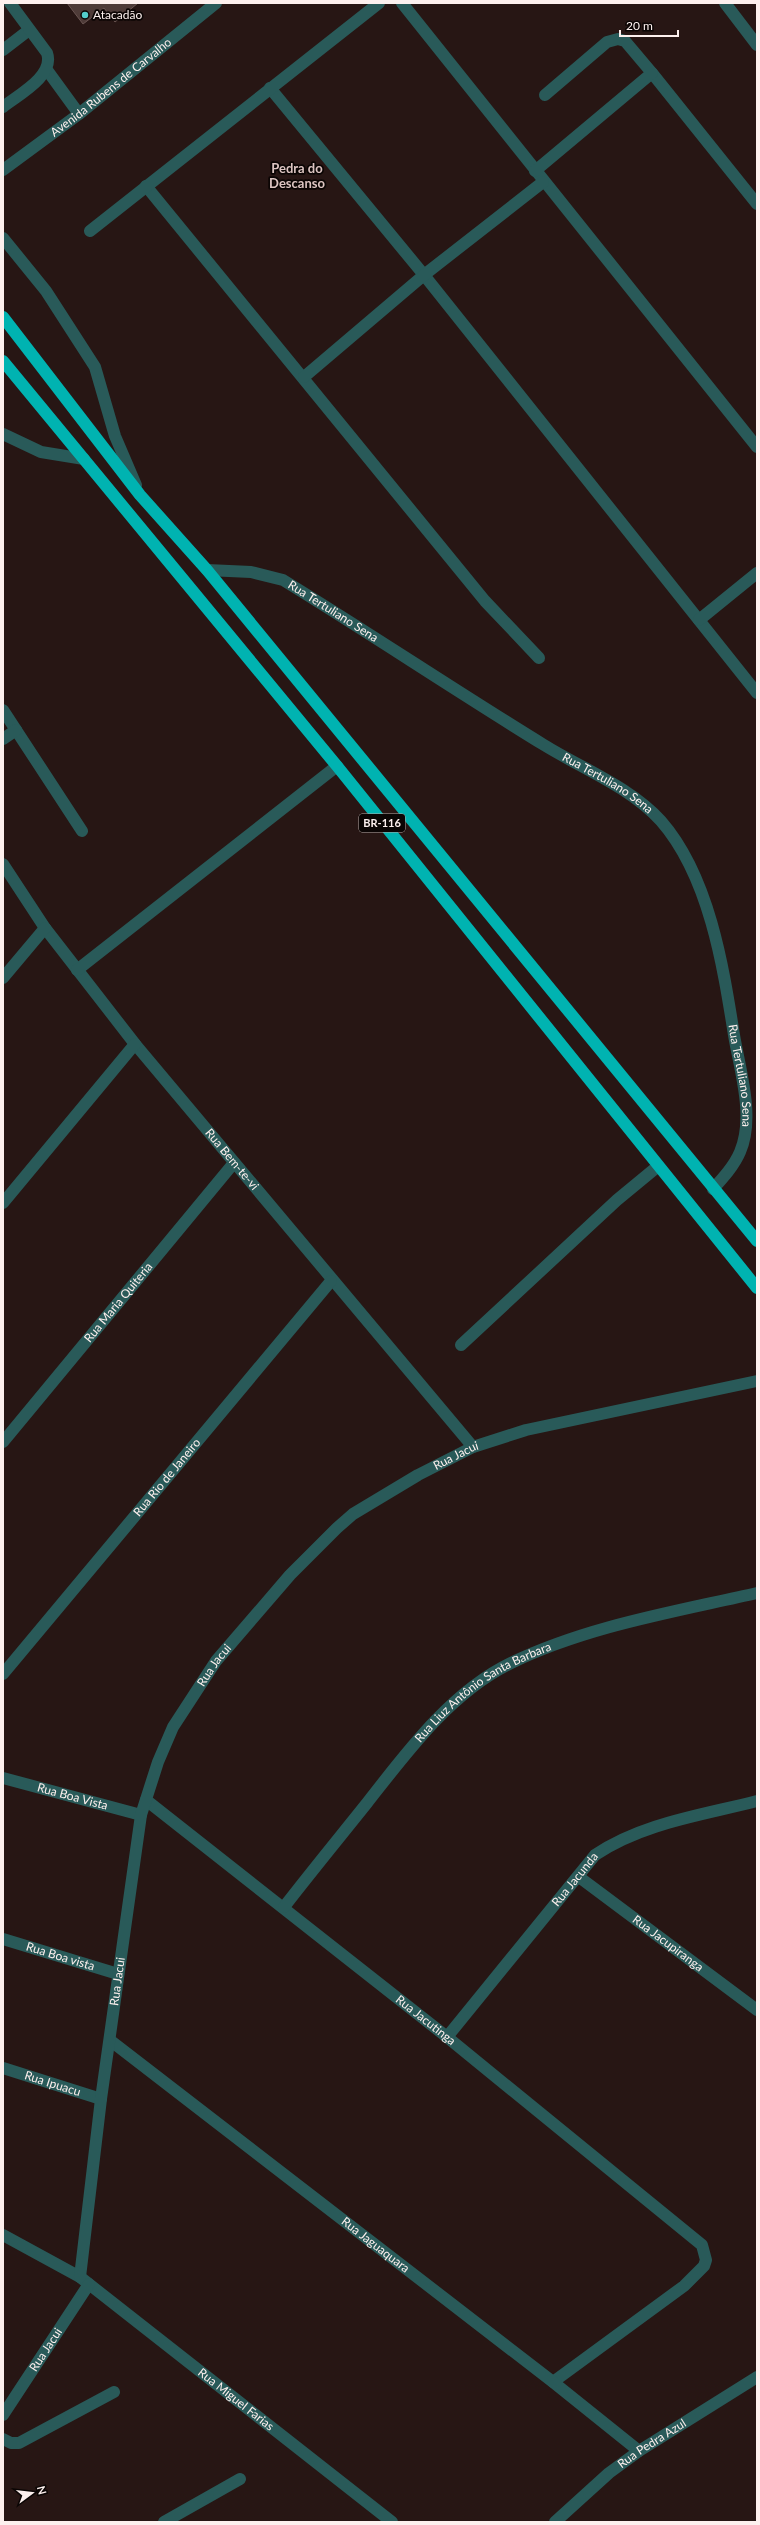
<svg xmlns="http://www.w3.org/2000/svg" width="760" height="2525" font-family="Lato,sans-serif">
<rect width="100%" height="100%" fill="#271614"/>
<path fill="#4e3b38" stroke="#6a5552" d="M67,3H138L115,22L104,8L83,24Z"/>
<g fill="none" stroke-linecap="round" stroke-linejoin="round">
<g stroke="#295a59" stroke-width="12">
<path d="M402,3L757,447"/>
<path d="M725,3L757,45"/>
<path d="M3,50L29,30"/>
<path d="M47,70L79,114"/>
<path d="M652,73L757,204"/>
<path d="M270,88L424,275L757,693"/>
<path d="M3,107C18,95 55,76 47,53L10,3"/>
<path id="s1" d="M3,170L79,114L216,3"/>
<path d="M535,171L652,73L625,41L618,39L607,42L545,95"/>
<path d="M146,186L485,601L539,658"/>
<path d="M90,231L379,3"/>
<path d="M3,238L46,291L95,367L115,436L136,485"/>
<path d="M304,377L424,275L543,182"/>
<path d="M3,434L41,452L84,459"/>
<path id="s2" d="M207,570L251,572L283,580C371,634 456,691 544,745C583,769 630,787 661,821C709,876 723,965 734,1035C740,1071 755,1117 740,1152C734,1166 723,1178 713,1189"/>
<path d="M699,620L757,573"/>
<path d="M3,710L82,831"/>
<path d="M3,739L16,730"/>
<path id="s3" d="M3,864L45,928L135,1044L473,1447"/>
<path d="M77,970L337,766"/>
<path d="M3,978L45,928"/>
<path d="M3,1203L135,1044"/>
<path d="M461,1345L617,1200L657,1167"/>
<path id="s4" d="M3,1442L233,1164"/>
<path id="s5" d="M3,1674L331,1281"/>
<path id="s6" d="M3,1778L141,1815"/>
<path id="s7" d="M146,1800L447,2037L702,2245L706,2260L704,2266L684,2286L553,2382"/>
<path id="s8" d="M579,1877L757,2010"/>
<path id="s9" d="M284,1907C311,1872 339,1838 367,1803C407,1752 451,1692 511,1663C588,1626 674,1612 757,1593"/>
<path id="s10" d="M3,1939L118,1974"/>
<path id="s11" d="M447,2037L595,1855C642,1823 703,1815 757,1801"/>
<path id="s12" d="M111,2041L553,2382L639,2451"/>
<path id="s13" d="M3,2068L101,2099"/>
<path id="s14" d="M3,2235L80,2277L392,2522"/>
<path id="s15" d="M80,2277L101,2099L141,1815L158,1762L173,1727L216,1661L290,1575L337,1528L353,1514L418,1475L473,1447L526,1430L757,1381"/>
<path id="s16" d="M3,2415L89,2284"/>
<path d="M3,2439L11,2443H19L114,2392"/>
<path d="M164,2522L240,2479"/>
<path id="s17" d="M555,2522L609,2473L639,2451L757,2377"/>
</g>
<g stroke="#00b3b1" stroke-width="12">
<path d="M3,317L140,495L207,570L757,1241"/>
<path d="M3,361L337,766L757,1288"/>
</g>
</g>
<circle fill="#53cdcb" stroke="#0b0504" stroke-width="1.5" cx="85" cy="15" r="4"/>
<g text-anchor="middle" stroke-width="3.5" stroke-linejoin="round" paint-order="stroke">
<rect fill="#0b0504" stroke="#b4aaa8" stroke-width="1" x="359" y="814" width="46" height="18" rx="3"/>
<g font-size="11" font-weight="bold" fill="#fdf0ee">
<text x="382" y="827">BR-116</text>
</g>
<g font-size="12" fill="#fdf0ee" stroke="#0b0504" text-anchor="start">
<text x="93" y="19">Atacadão</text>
</g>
<g font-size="12" fill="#fdf0ee" stroke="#0b0504">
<text dy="4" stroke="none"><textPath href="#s1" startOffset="136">Avenida Rubens de Carvalho</textPath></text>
<text dy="4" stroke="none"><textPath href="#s2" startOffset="136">Rua Tertuliano Sena</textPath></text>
<text dy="4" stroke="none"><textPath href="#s2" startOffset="460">Rua Tertuliano Sena</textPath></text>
<text dy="4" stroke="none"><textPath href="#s2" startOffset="796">Rua Tertuliano Sena</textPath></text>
<text dy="4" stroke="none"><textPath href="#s3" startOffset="374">Rua Bem-te-vi</textPath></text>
<text dy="4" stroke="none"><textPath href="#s4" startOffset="181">Rua Maria Quiteria</textPath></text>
<text dy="4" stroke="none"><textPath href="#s15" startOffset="958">Rua Jacui</textPath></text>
<text dy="4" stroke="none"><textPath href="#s5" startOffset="256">Rua Rio de Janeiro</textPath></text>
<text dy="4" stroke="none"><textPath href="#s15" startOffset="634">Rua Jacui</textPath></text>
<text dy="4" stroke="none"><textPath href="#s9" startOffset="296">Rua Liuz Antônio Santa Barbara</textPath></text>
<text dy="4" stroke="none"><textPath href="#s6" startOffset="72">Rua Boa Vista</textPath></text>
<text dy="4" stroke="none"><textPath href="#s11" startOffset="203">Rua Jacunda</textPath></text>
<text dy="4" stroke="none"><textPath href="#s8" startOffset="111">Rua Jacupiranga</textPath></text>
<text dy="4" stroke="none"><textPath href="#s10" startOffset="60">Rua Boa vista</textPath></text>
<text dy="4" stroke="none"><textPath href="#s15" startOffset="298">Rua Jacui</textPath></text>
<text dy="4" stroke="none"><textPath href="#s7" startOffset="356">Rua Jacutinga</textPath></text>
<text dy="4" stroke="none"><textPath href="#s13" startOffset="52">Rua Ipuacu</textPath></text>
<text dy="4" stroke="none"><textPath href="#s12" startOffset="334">Rua Jaguaquara</textPath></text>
<text dy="4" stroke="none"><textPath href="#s16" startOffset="78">Rua Jacui</textPath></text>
<text dy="4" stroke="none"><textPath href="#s14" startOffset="286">Rua Miguel Farias</textPath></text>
<text dy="4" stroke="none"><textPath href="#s17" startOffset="125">Rua Pedra Azul</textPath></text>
</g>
<g font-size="13" font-weight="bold" fill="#dcc4c1" stroke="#0b0504">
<text x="297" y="173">Pedra do<tspan x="297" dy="15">Descanso</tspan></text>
</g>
</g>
<rect width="760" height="2525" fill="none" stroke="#fdf0ee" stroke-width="8"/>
<g transform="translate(32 2493) rotate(75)" stroke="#0b0504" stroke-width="3" paint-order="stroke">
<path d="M0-3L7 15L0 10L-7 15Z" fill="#fdf0ee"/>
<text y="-6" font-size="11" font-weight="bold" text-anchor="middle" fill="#fdf0ee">N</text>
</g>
<path d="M620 30v6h58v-6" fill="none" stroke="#fdf0ee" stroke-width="2"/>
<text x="626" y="30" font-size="12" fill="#fdf0ee" stroke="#0b0504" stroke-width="3" paint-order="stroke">20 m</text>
</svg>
